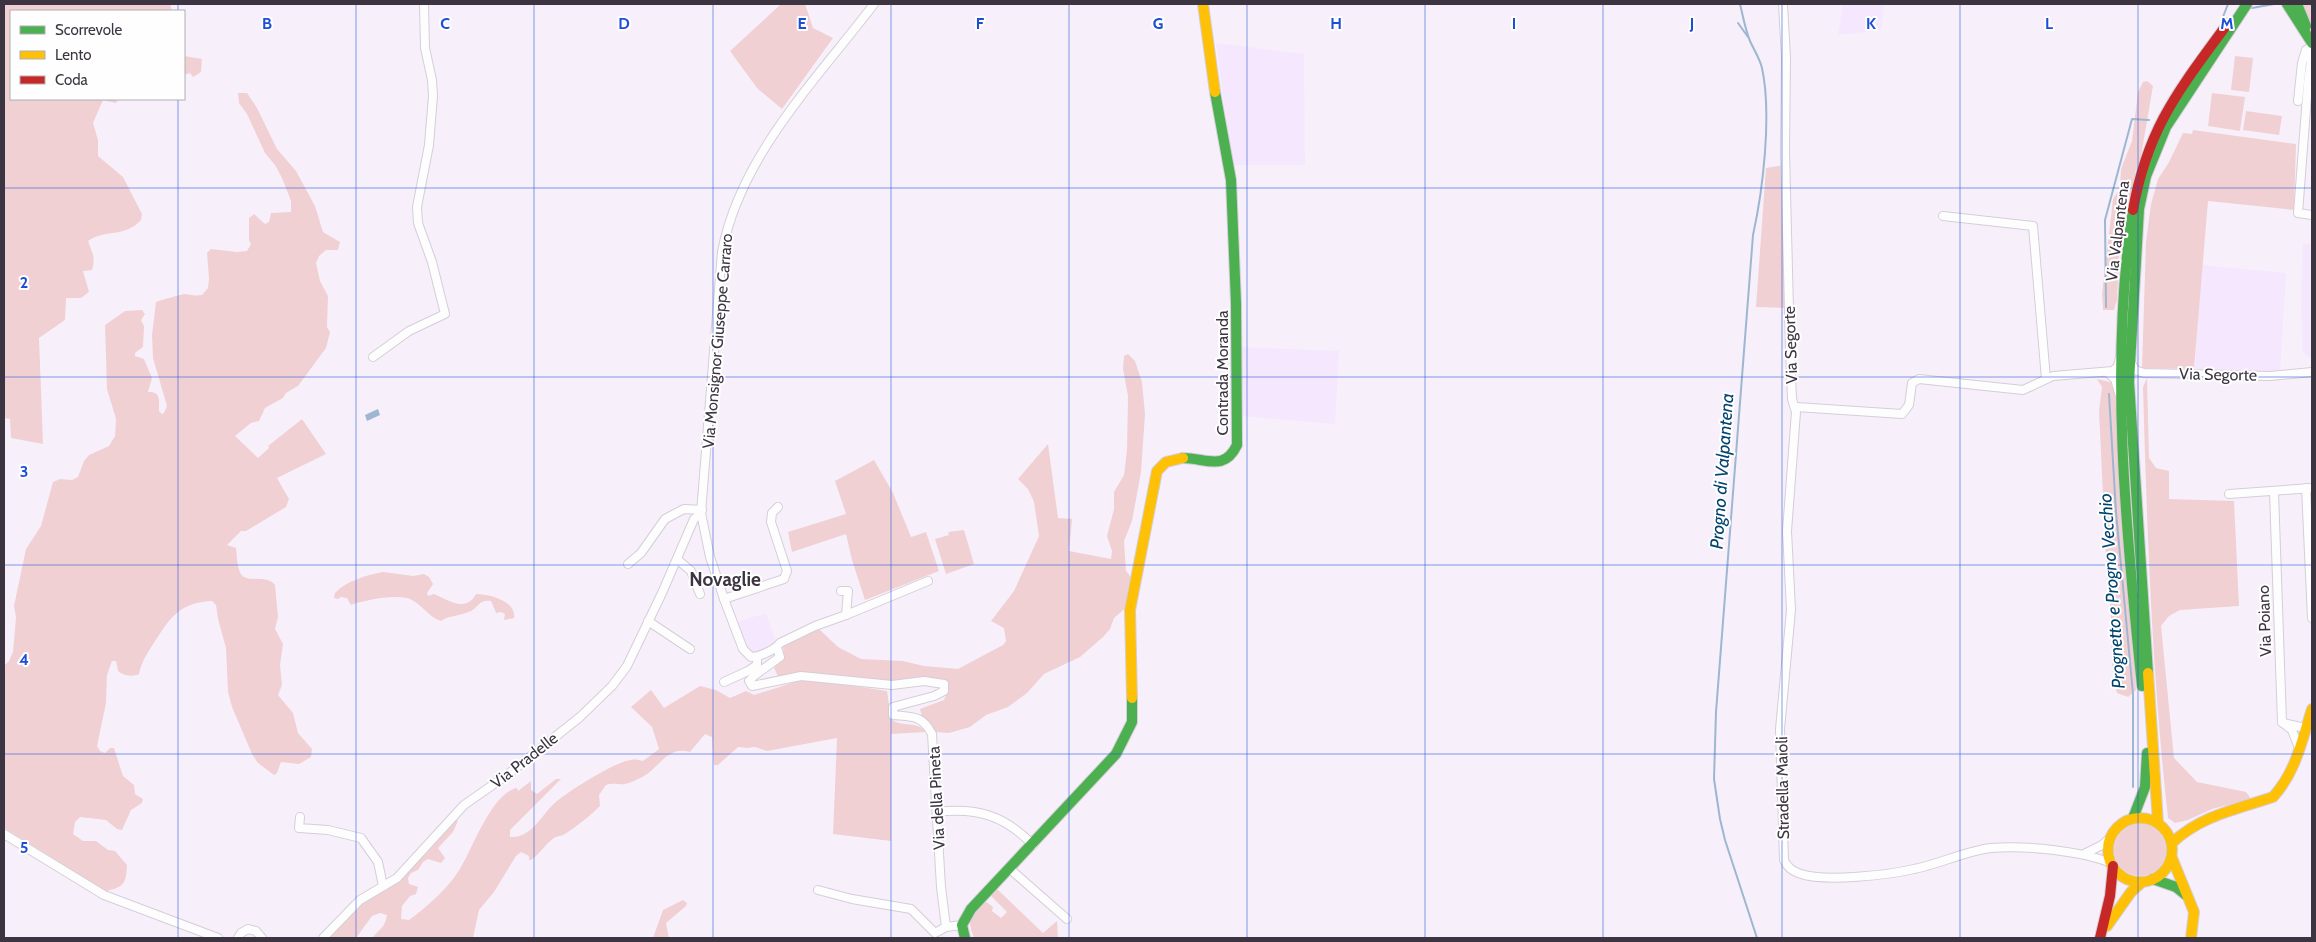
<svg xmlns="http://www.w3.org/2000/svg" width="2316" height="942" font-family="Cabin,sans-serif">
<rect width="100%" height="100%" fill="#f7f0fb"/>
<g fill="#f5e7fd">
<path d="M1843,4H1884L1881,30L1838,35Z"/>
<path d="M1216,43L1304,54L1305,165H1232Z"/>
<path d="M2303,244H2312V358L2308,357L2303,352L2301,305Z"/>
<path d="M2201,265L2286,273L2280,372L2195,369Z"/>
<path d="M1238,347L1339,351L1335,424L1240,416Z"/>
<path d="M766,613L776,642L754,654L749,652L737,622Z"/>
</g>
<g fill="#f1d0d3">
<path d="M4,4H170L172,11H11V99H118L116,103L103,100L93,123L98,140V156L123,177L142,214L141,220C125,238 104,229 88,241C92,252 96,258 92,270L83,271L89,292L81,298H66L65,320L39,338L43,444L11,438L10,419L4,418Z"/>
<path d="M781,4H805L813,28L833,38L782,109L757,88L730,51Z"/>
<path d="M2301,4H2312V32L2311,29Z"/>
<path d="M184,56L202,59L201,72L193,77L190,73L184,75Z"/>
<path d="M2235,56L2253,58L2249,92L2231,90Z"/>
<path d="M2147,81L2153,86L2140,162L2135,172V191L2121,217L2117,300L2114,310H2103L2102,294L2113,199L2120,188L2121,169L2132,141L2138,92L2143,82Z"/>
<path d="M238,93H247L257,108L277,149L296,171L315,206L323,232L340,242L338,250H326L319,256L316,263L320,281L328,296L327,327L330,332L326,348L298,386L286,393L283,398L265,408L259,421L251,423L235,436L258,458L269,448L268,446L302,419L326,454L277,478L289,499L286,507L246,531H241L227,545L236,548C237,556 237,566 240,572C244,585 266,573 275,585L278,617L275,629L283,644L280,665L282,685L278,695L293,713L298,733L312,749L311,757L299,764L281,762L277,773L274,775L258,763L252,754L232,707L228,692L226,648L218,619L216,605L212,601C175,603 168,622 150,649C145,657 141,664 139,674C133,677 123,676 118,671L116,661H112L107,675L106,703L97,746L100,751L105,753L110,748H114L123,776L134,785L135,794L143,799L142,803L131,810L122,830L117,829L106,820L80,817L75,822L73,834L83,841H96L108,850L115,851L127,865C126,883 125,887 106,891L4,828V666L9,661L13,652L16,617L14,606L26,549L41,526L53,482L60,479L72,480L78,477L84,461L89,455L109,446L115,436L116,419L107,389L105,325L125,311L142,310L145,314L141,320L144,326L143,347L135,353V356L144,359L152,378L148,392C161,391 159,401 159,411L162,414L164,413L167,406L153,358L152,335L156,302C158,301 182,294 185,294C191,295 196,296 202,295L208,288L209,278L207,253L211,249L237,252L247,251L251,244L249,240V218L254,214L265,224L269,222L271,213L291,212V201L282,178L275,165L265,153L247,114L239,103Z"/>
<path d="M2212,93L2245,97L2240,131L2208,126Z"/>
<path d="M2246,111L2282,116L2279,135L2243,130Z"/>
<path d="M2193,130L2296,144L2294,210L2208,201L2194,369L2142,368L2146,242L2151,204L2158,179L2169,162L2183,133L2192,134Z"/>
<path d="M1784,165L1786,308L1756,307L1766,168Z"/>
<path d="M1128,354L1135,361L1142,382L1145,414L1141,472L1132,521L1124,541L1126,571L1134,581L1129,605L1114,618L1110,629L1103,637L1080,657L1044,674L1027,693L1008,707L986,715L970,727L949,733L935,732L923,720L920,709L944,700L947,693L940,683C926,684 912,686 898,686C856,685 822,666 779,678L774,668C781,660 786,655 782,644L777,640L818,628L838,647L861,659L903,661L924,666L958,669L1003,645L1006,641L1004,628L991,621L1014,591L1039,536L1034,502L1028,489L1018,479L1048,444L1058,518L1072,519L1069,551L1111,559L1112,551L1107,536L1114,509V492L1124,475L1127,450L1128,396L1123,369L1124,356Z"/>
<path d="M2147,378L2149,458L2156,468L2169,471V499L2234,501L2239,606L2180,610L2169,616L2161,626L2174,758L2197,782L2246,792L2251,799L2212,809L2188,820L2175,823L2168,818C2152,675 2147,531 2143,387Z"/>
<path d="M2097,379L2114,383L2136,690L2128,697L2117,693C2107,656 2115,618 2107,580L2099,411L2102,387Z"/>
<path d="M874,460L893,493L911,537L926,532L939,571L865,600L852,560L846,534L792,552L788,532L846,514L835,481Z"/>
<path d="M964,530L974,564L946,574L935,539L949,535L948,532Z"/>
<path d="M383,572L413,576L424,574L429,577L433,584L427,593L428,596L434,594C448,600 466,613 476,594C489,594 517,601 514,618L504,620L505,614L501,612L496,613L491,601C480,599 479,606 471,611C461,616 450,615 441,621C429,617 423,606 412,600C399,593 365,600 351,605L347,598L341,597L338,599L334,598L335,593C346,581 367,575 383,572Z"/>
<path d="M815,680L887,691L891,719C902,728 916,720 926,732L891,734V841L833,834L837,738L767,751L755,747L747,748L738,747L718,765H714L712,737L705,734L690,752C666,745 658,771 640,778C636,780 630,783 625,784C618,785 613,782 606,785L599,795L600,806C590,816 577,826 565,834C562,836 557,836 554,838C545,844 541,853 531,860H529V856L521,852L516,856L494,892L479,910L473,938H372C379,930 386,926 387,915L380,913L372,916L356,938H326L359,904L394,880L454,817L458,821L453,832L438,848L445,858L441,863L428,859L423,862L418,870L411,873L408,878L409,884L418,887L416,894L410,896L402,906L401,919L409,920C428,906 451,886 462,865C474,845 492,793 517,788L518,791L531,781V790L537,794L556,779H561L510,830V837C532,839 542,813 557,801C571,790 614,762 631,760C635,759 639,760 643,761L659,749L652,727L631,707L651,690L664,708L700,686L716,690L730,698L746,691L754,695L798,681Z"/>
<circle cx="2140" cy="850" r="26"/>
<path d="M997,889L1043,933L1057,921L1058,938H974C966,917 970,916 984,900L993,907L992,911L1001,918L1007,912L990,895Z"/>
<path d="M683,900L687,903L686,906L666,923L669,938H653L663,910Z"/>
</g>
<path fill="#9db6d1" d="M378,409L380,415L367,421L365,415Z"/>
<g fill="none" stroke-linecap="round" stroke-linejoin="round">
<g stroke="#9db6d1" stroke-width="2">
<path d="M1740,4C1743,16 1745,29 1750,41C1754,50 1760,59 1762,68C1772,114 1763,190 1753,235L1716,712L1714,779L1720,819L1725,840L1757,938"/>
<path d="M2252,8L2274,4"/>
<path d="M2221,22L2228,4"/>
<path d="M1738,23L1748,37"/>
<path d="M2106,307L2105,220L2132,119L2149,120"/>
<path d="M2109,394L2116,512L2133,694V787"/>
</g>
<defs>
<g id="street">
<path d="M1783,4L1786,58L1785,152L1790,350L1792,399L1796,412L1787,531L1791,610L1780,729L1784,860C1787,867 1794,872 1801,874C1825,882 1889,875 1914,869C1940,864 1965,851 1991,848C2025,845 2081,851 2111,863"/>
<path d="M2312,53L2308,83L2298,213L2312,215"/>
<path d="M2298,101L2302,63L2306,50L2312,46"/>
<path d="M1943,216L2033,226L2046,379"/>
<path d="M373,357L409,331L445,314L432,262L418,223L417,207L429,145L433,96L432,80L425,48L424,4"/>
<path d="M2130,361L2135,370L2144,373L2270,376L2312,372"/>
<path d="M2107,372L2115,379L2119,393"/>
<path d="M1796,407L1902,414L1909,405L1912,383L1919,379L2023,390L2053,376L2113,371L2118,366L2120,357"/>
<path d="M2306,488L2312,618"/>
<path d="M2274,492L2282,722"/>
<path d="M2229,494L2312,488"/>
<path d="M678,560L691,571L700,594"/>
<path d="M628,564L641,553L665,519L684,509L702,510"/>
<path d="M841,591H848L846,615L928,581"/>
<path d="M724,599L784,579L787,571L771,522L772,513L778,507"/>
<path d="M846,615L815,626L780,643C775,650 759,657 751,657L743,649L724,599L710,557L701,513L722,252C740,156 817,79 874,4"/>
<path d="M648,621L690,649"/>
<path d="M777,648L780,657L755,675L749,681L752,686L801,676L892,685L924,681L944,684V691L934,696L893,707V715C913,717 922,715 932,734L941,887L946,927"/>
<path d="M724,682L748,671L757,665V657"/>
<path d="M2282,722L2292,730L2299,748"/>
<path d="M2283,723L2305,728"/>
<path d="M937,812C978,807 1005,816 1033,845"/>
<path d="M300,817L299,828L328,830L361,838L378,862L383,886"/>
<path d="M4,834L104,895L218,938"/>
<path d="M2084,854L2102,845L2110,838"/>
<path d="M1010,869L1067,919"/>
<path d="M818,890L852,899L911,909L935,933L946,927L962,925"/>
<path d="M238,938L241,933L248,929L256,931L262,938"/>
<path d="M323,938L360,900L397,878L464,805L507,775L580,717L612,686L627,666L662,593L694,519L701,513"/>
</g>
<g id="fast">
<path d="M2287,4L2312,43"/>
<path d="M2297,4L2306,26"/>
<path d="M2133,210C2109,361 2126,534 2142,686"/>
<path d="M1183,458C1206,458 1224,472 1237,445L1236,303L1231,180L1215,92"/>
<path d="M2148,673L2129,382L2139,209L2146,176L2166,127L2247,4"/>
<path d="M2133,818L2145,787L2147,753"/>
<path d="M2153,879L2176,887L2186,895"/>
<path d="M965,938L962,925L971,909L1116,754L1132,722V698"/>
</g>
<g id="slow">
<path d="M1203,4L1215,92"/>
<path d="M2148,673L2158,823"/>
<path d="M1132,698L1130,610L1157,471L1166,462L1183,458"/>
<circle cx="2140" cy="850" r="32"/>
<path d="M2172,843C2200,816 2237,809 2273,797C2296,772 2302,740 2312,709"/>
<path d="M2172,858L2194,912L2191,938"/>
<path d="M2107,926L2131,892L2142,882"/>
</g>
<g id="jam">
<path d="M2133,210C2148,126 2180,89 2228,23"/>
<path d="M2100,938L2110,896L2113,866"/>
</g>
</defs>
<use href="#street" stroke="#d4ced8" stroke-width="10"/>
<use href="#fast" stroke="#d4ced8" stroke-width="12"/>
<use href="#slow" stroke="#d4ced8" stroke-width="12"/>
<use href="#jam" stroke="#d4ced8" stroke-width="12"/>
<use href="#street" stroke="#fefdfe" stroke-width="8"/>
<use href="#fast" stroke="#4caf50" stroke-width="10"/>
<use href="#slow" stroke="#ffc107" stroke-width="10"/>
<use href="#jam" stroke="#c62828" stroke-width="10"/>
</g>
<path fill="none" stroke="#1d4ed8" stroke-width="1" stroke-opacity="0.55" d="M178,4V11M356,4V938M534,4V938M713,4V938M891,4V938M1069,4V938M1247,4V938M1425,4V938M1603,4V938M1782,4V938M1960,4V938M2138,4V938M178,99V938M4,188H2312M4,377H2312M4,565H2312M4,754H2312"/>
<g text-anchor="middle" stroke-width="4" stroke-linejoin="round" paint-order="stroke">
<g font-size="16" fill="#3c3541" stroke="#fefefe">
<text transform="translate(2117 231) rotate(-83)" y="6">Via Valpantena</text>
<text transform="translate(717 341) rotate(-85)" y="6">Via Monsignor Giuseppe Carraro</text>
<text transform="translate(1790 345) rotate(-92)" y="6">Via Segorte</text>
<text transform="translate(1222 373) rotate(-90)" y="6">Contrada Moranda</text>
<text transform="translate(2218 374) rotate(1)" y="6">Via Segorte</text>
<text transform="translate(2264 621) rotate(-92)" y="6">Via Poiano</text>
<text transform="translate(524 760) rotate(-38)" y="6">Via Pradelle</text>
<text transform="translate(1782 788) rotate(-91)" y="6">Stradella Maioli</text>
<text transform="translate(936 798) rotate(-93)" y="6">Via della Pineta</text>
</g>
<g font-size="18" font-style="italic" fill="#00436e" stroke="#fefefe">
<text transform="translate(1722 471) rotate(-86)" y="6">Progno di Valpantena</text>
<text transform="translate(2112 591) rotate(-94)" y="6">Prognetto e Progno Vecchio</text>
</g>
<g font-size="19" font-weight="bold" fill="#3c3541" stroke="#fefefe">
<text x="725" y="586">Novaglie</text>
</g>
</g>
<g font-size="16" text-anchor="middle" font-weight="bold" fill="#1d4ed8" stroke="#fefefe" stroke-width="4" stroke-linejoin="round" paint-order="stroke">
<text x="267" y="29">B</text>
<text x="445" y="29">C</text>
<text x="624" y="29">D</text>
<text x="802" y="29">E</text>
<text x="980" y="29">F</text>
<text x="1158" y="29">G</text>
<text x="1336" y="29">H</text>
<text x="1514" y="29">I</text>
<text x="1692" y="29">J</text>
<text x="1871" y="29">K</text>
<text x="2049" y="29">L</text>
<text x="2227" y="29">M</text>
<text x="24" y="288">2</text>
<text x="24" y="477">3</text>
<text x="24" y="665">4</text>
<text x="24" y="853">5</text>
</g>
<rect width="2316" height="942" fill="none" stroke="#3c3541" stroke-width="10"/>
<rect x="10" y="10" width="175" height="90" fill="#fefefe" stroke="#b0aeb2"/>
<rect x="20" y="26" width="25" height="8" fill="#4caf50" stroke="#b0aeb2"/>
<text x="55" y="35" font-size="15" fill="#3c3541">Scorrevole</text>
<rect x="20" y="51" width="25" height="8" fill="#ffc107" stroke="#b0aeb2"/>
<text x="55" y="60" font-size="15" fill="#3c3541">Lento</text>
<rect x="20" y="76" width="25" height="8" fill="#c62828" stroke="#b0aeb2"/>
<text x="55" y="85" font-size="15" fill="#3c3541">Coda</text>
</svg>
